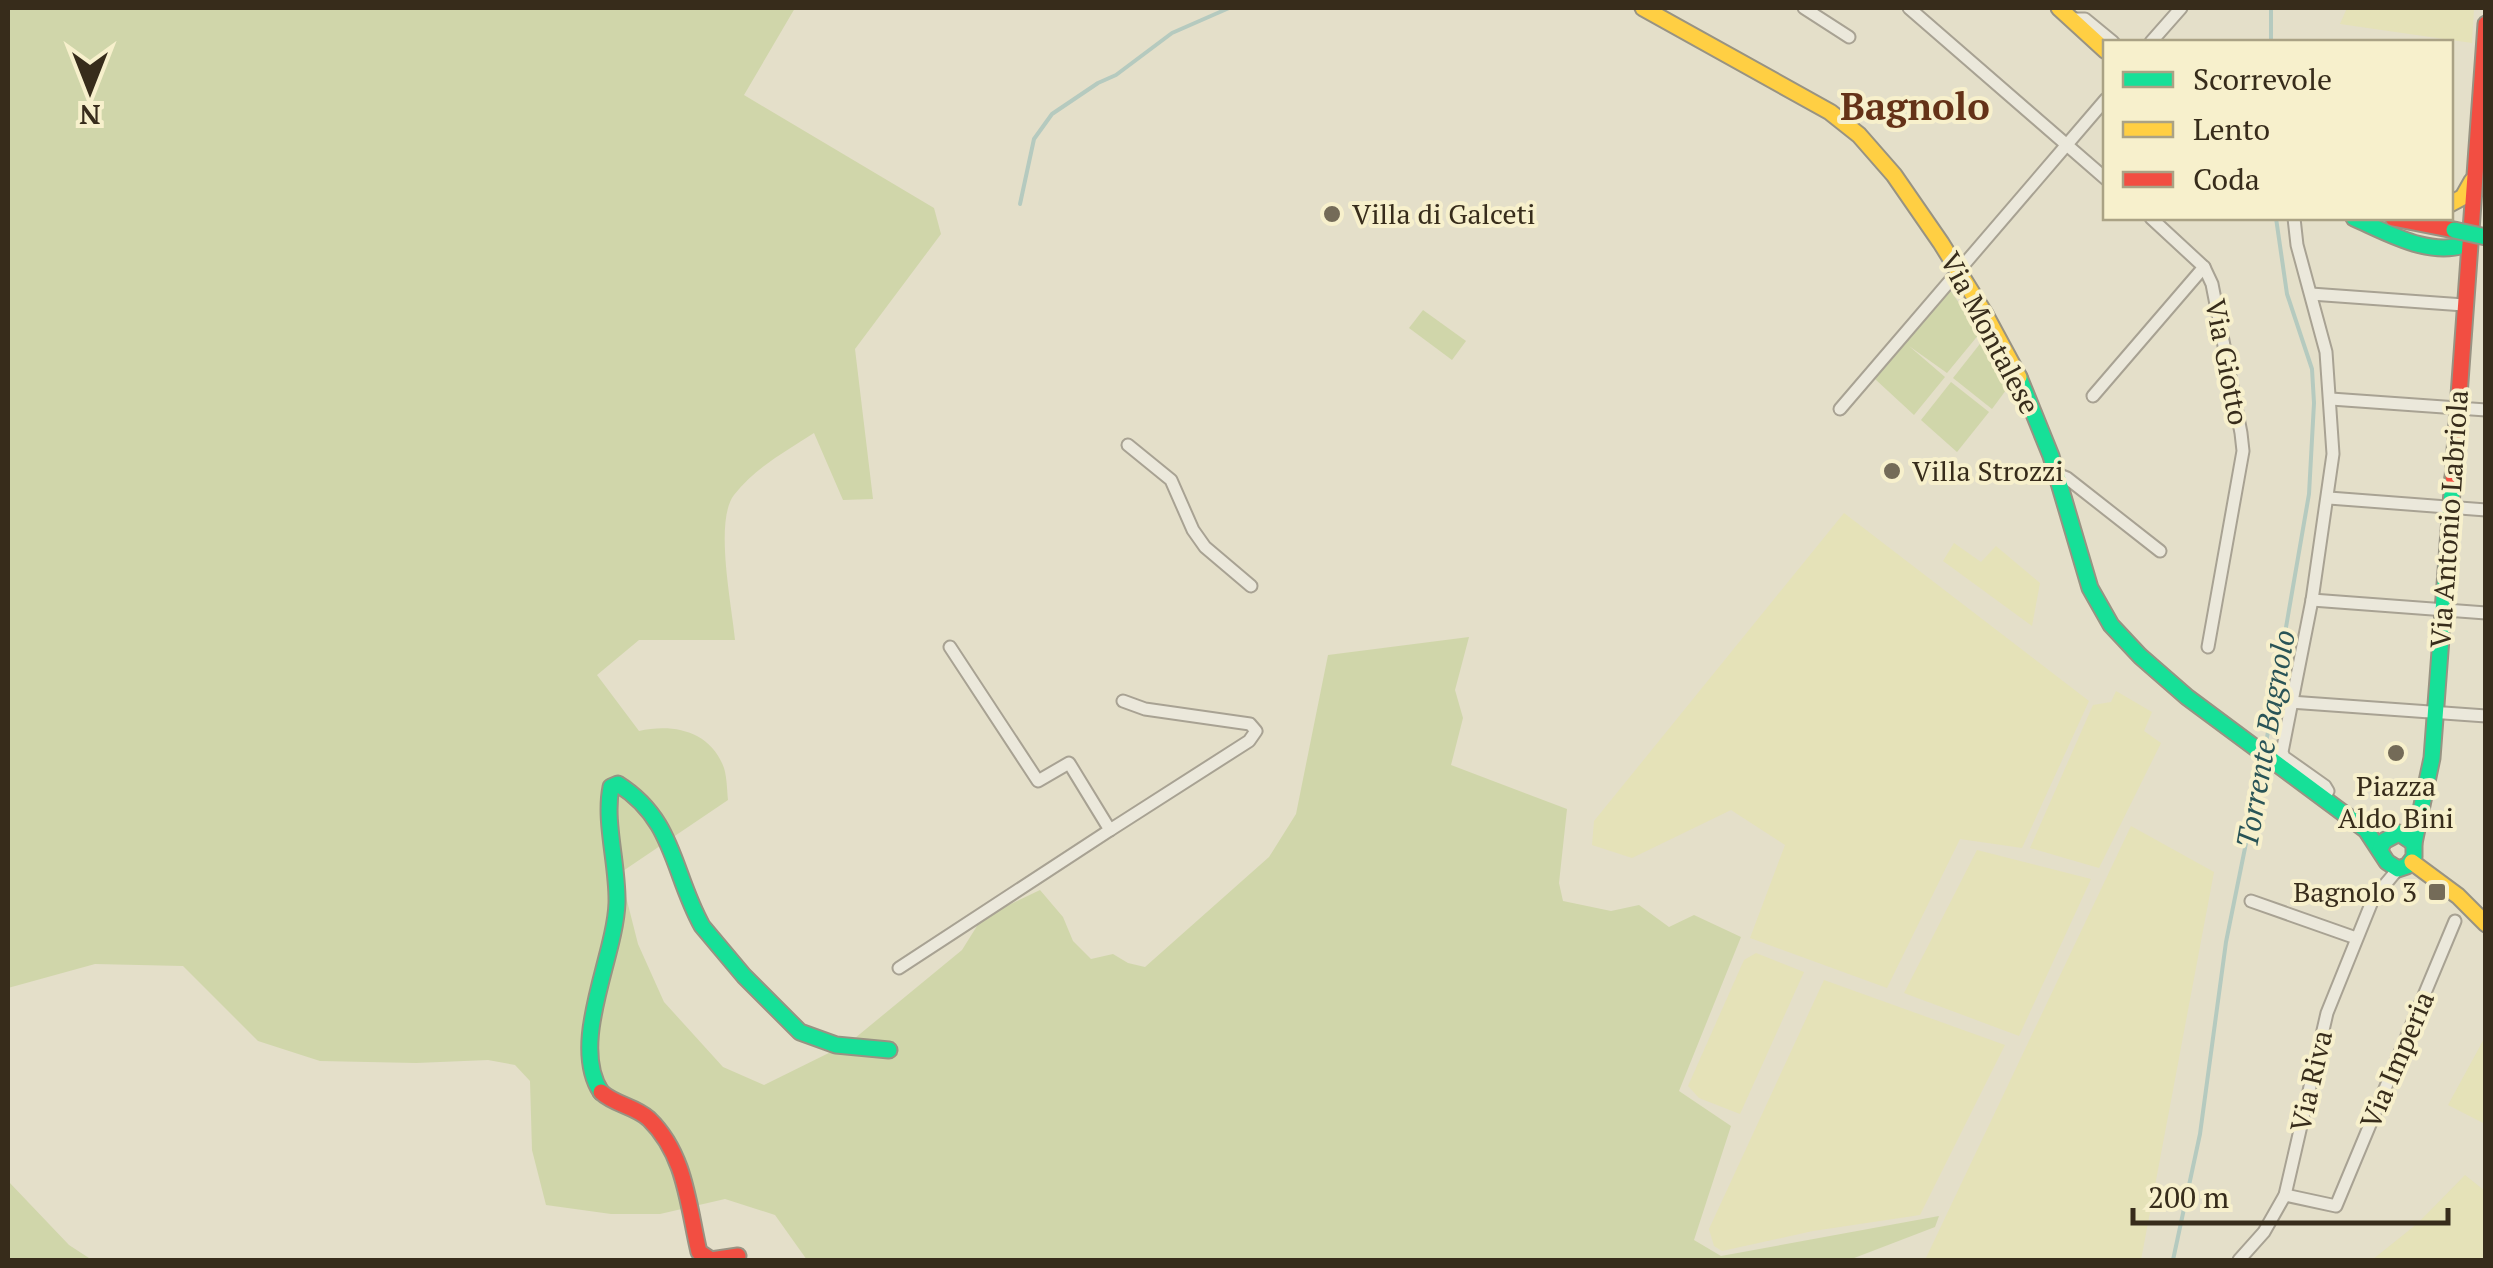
<svg xmlns="http://www.w3.org/2000/svg" width="2493" height="1268" font-family="'PT Serif',serif">
<rect width="100%" height="100%" fill="#e4dfc9"/>
<g fill="#e5e2b8">
<path d="M2347,8H2474L2472,43L2340,24Z"/>
<path d="M1844,513L2089,701L2022,848L1960,839L1887,988L1750,938L1785,845L1731,810L1632,858L1592,845L1594,821Z"/>
<path d="M1954,543L1981,562L1996,546L2040,583L2032,626L1943,561Z"/>
<path d="M2116,691L2152,712L2144,731L2161,743L2099,868L2030,848L2093,705L2111,702Z"/>
<path d="M2131,826L2214,872L2141,1260H1925Z"/>
<path d="M1977,850L2091,879L2019,1036L1904,993Z"/>
<path d="M1756,953L1804,972L1740,1114L1699,1098L1688,1086L1744,960Z"/>
<path d="M1824,980L2005,1045L1920,1215L1813,1231L1722,1251L1714,1246L1709,1229Z"/>
<path d="M2485,1037V1124L2448,1105Z"/>
<path d="M2465,1175L2485,1191V1260H2372L2418,1223Z"/>
</g>
<g fill="#d0d6aa">
<path d="M8,8H795L744,95L934,208L941,234L855,349L873,499L843,500L814,433C786,451 755,468 734,495C714,521 732,606 735,640H639L597,675L639,731C673,723 711,731 724,768C727,778 727,790 728,800L620,873L638,944L664,1002L723,1067L764,1085L849,1043L962,950L982,918L1040,890L1063,917L1073,941L1091,959L1113,954L1128,963L1145,967L1269,857L1296,814L1328,655L1469,637L1455,690L1463,718L1451,765L1567,809L1559,883L1563,901L1611,911L1639,905L1669,927L1694,915L1741,937L1679,1091L1731,1126L1694,1240L1721,1256L1939,1216L1935,1227L1849,1260H807L775,1215L725,1199L660,1214H611L546,1205L532,1150L530,1081L515,1065L488,1060L416,1063L320,1061L258,1041L183,966L95,964L8,988Z"/>
<path d="M1950,290L1980,333L1947,373L1909,346L1945,377L1914,415L1875,379Z"/>
<path d="M1423,310L1466,341L1452,360L1409,328Z"/>
<path d="M1983,340L2009,386L1992,409L1953,378Z"/>
<path d="M1951,382L1989,412L1957,452L1921,420Z"/>
<path d="M8,1181L69,1245L92,1260H8Z"/>
</g>
<g fill="none" stroke-linecap="round" stroke-linejoin="round">
<g stroke="#b5cabf" stroke-width="4">
<path d="M2271,8V42"/>
<path d="M1020,204L1034,139L1052,114L1098,83L1116,75L1172,33L1229,8"/>
<path d="M2265,749L2309,494L2314,403L2312,369L2287,294L2276,218"/>
<path d="M2173,1260L2200,1134L2226,942L2263,759"/>
</g>
<defs>
<g id="street">
<path d="M1804,8L1849,37"/>
<path d="M1909,8L2106,179"/>
<path d="M2071,19H2085L2113,42"/>
<path d="M2151,42L2181,8"/>
<path d="M2151,218L2204,267L2212,284L2241,433L2243,451L2208,647"/>
<path d="M2294,218L2297,245L2326,352L2333,454L2312,600L2282,752L2284,757L2325,786L2328,791L2324,799"/>
<path d="M2311,294L2464,305"/>
<path d="M2093,396L2204,267"/>
<path d="M2331,399L2486,410"/>
<path d="M1840,409L2106,99"/>
<path d="M1128,445L1171,480L1193,530L1205,547L1251,586"/>
<path d="M2055,473L2067,478L2160,551"/>
<path d="M2329,498L2486,510"/>
<path d="M2312,600L2486,613"/>
<path d="M950,647L1038,781L1069,763L1110,830L1249,741L1256,731L1250,724L1145,709L1123,701"/>
<path d="M2290,702L2486,716"/>
<path d="M2251,901L2356,938"/>
<path d="M899,968L1110,830"/>
<path d="M2285,1195L2336,1206L2455,921"/>
<path d="M2239,1260L2264,1232L2285,1195L2327,1013L2373,899L2398,869"/>
</g>
<g id="fast">
<path d="M2354,218C2388,233 2432,259 2469,243"/>
<path d="M2019,377L2051,456L2090,588L2111,625L2140,656L2187,697L2366,830L2387,862L2398,869L2407,866L2414,857V843L2432,758L2453,478"/>
<path d="M2380,849L2384,841L2399,833L2414,843"/>
<path d="M601,1092C569,1043 615,958 617,903C618,865 604,822 611,787L618,784C675,820 672,872 702,926L744,976L800,1032L836,1045L889,1050"/>
</g>
<g id="slow">
<path d="M1643,8L1830,112L1859,135L1894,175L1941,243L1985,314L2019,377"/>
<path d="M2059,8L2106,51"/>
<path d="M2450,204L2463,197L2472,181"/>
<path d="M2412,862L2458,896L2486,924"/>
</g>
<g id="jam">
<path d="M2393,218L2454,230"/>
<path d="M2453,478L2486,24"/>
<path d="M601,1092C615,1105 635,1106 649,1119C686,1155 688,1206 699,1252L711,1260L738,1256"/>
</g>
</defs>
<use href="#street" stroke="#a8a293" stroke-width="15"/>
<use href="#fast" stroke="#989383" stroke-width="19"/>
<use href="#slow" stroke="#989383" stroke-width="19"/>
<use href="#jam" stroke="#989383" stroke-width="19"/>
<use href="#street" stroke="#ebe8db" stroke-width="11"/>
<use href="#fast" stroke="#16e098" stroke-width="15"/>
<use href="#slow" stroke="#ffcf43" stroke-width="15"/>
<use href="#jam" stroke="#f24e42" stroke-width="15"/>
<defs>
<path id="fast-bridge" d="M2454,230L2486,237"/>
</defs>
<use href="#fast-bridge" stroke="#989383" stroke-width="19" stroke-linecap="butt"/>
<use href="#fast-bridge" stroke="#16e098" stroke-width="15"/>
</g>
<g fill="#746b58" stroke="#f7f0cc" stroke-width="4">
<circle cx="1332" cy="214" r="10"/>
<circle cx="1892" cy="471" r="10"/>
<circle cx="2396" cy="753" r="10"/>
<rect x="2427" y="882" width="20" height="20" rx="5"/>
</g>
<g text-anchor="middle" stroke-width="8" stroke-linejoin="round" paint-order="stroke">
<g font-size="28" fill="#372c1b" stroke="#f7f0cc" text-anchor="start">
<text x="1352" y="224">Villa di Galceti</text>
<text x="1912" y="481">Villa Strozzi</text>
<text x="2396" y="796" text-anchor="middle">Piazza<tspan x="2396" dy="32">Aldo Bini</tspan></text>
<text x="2417" y="902" text-anchor="end">Bagnolo 3</text>
</g>
<g font-size="28" fill="#372c1b" stroke="#f7f0cc">
<text transform="translate(1990 333) rotate(62)" y="10">Via Montalese</text>
<text transform="translate(2227 362) rotate(79)" y="10">Via Giotto</text>
<text transform="translate(2449 519) rotate(-86)" y="10">Via Antonio Labriola</text>
<text transform="translate(2397 1060) rotate(-67)" y="10">Via Imperia</text>
<text transform="translate(2311 1081) rotate(-77)" y="10">Via Riva</text>
</g>
<g font-size="30" font-style="italic" fill="#295457" stroke="#f7f0cc">
<text transform="translate(2266 739) rotate(-80)" y="10">Torrente Bagnolo</text>
</g>
<g font-size="38" font-weight="bold" fill="#653218" stroke="#f7f0cc">
<text x="1915" y="120">Bagnolo</text>
</g>
</g>
<rect width="2493" height="1268" fill="none" stroke="#372c1b" stroke-width="20"/>
<rect x="2103" y="40" width="350" height="180" fill="#f7f0cc" stroke="#aaa285" stroke-width="2.5"/>
<rect x="2123" y="72" width="50" height="15" fill="#16e098" stroke="#aaa285" stroke-width="2.5"/>
<text x="2193" y="90" font-size="30" fill="#372c1b">Scorrevole</text>
<rect x="2123" y="122" width="50" height="15" fill="#ffcf43" stroke="#aaa285" stroke-width="2.5"/>
<text x="2193" y="140" font-size="30" fill="#372c1b">Lento</text>
<rect x="2123" y="172" width="50" height="15" fill="#f24e42" stroke="#aaa285" stroke-width="2.5"/>
<text x="2193" y="190" font-size="30" fill="#372c1b">Coda</text>
<g transform="translate(90 90) rotate(180)" stroke="#f7f0cc" stroke-width="8" paint-order="stroke">
<path d="M0-8L18 38L0 25L-18 38Z" fill="#372c1b"/>
<text y="-15" font-size="28" font-weight="bold" text-anchor="middle" fill="#372c1b">N</text>
</g>
<path d="M2133 1208v15h315v-15" fill="none" stroke="#372c1b" stroke-width="5"/>
<text x="2148" y="1208" font-size="30" fill="#372c1b" stroke="#f7f0cc" stroke-width="8" paint-order="stroke">200 m</text>
</svg>
